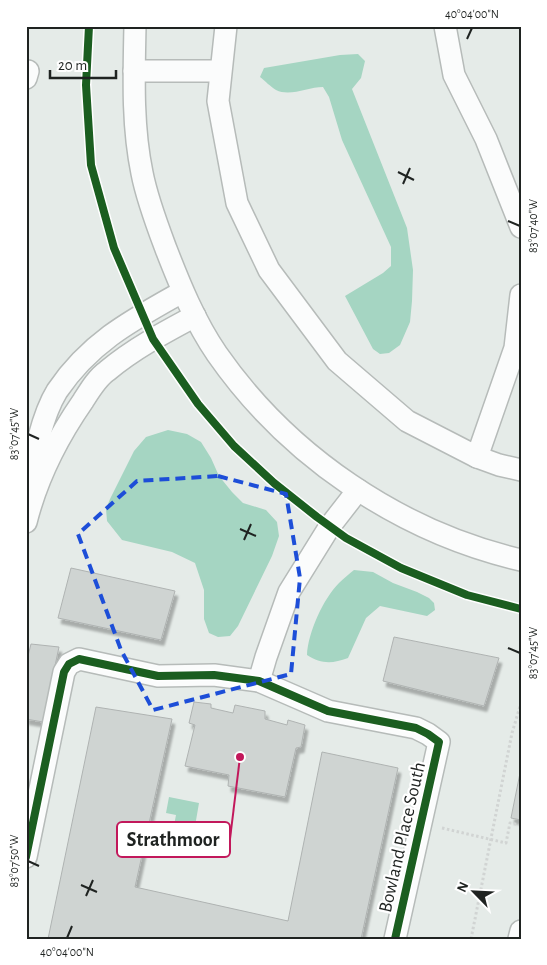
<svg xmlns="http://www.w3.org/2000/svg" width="547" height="965" font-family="'Alegreya Sans',sans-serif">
<defs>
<filter id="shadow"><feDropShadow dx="3" dy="5.5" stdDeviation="1" flood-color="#0004"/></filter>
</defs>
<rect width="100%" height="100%" fill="#e5ebe8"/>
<g fill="#a5d5c2">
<path d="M358,54L365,61L361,78L352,89L407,228L413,270L412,301L410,322L400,345L389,353L380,354L373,349L345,296L383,273L391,266V247L342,140L329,97L323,87C308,87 290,97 276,90C271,87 265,81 260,77L264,68L340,55Z"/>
<path d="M168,430L187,434L201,442L211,458L219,476L232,492L243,503L266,510L277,522L279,536L272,556L238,626L230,636L218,637L209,633L204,619V590L195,563L172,552L122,540L107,521L106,509L110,499L134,451L146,437Z"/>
<path d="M354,570L373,572L393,583L417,592L429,598L434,603L435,610L427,616L380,606L366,618L348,658C332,664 321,664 307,655C308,633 323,599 339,583C344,578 349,574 354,570Z"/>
<path d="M169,797L199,803L194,832L203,833L199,852L170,846L176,815L166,813Z"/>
</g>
<g fill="#cfd4d2" stroke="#afb3b2" filter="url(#shadow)">
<path d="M71,568L175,591L161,640L58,618Z"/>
<path d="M394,637L499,658L484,706L383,681Z"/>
<path d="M31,644L59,647L43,722L26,719V664Z"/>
<path d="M194,702L211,704V708L233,713L235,705L265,711V719L287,725L288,720L305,725L301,747L296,748L285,797L228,786L229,775L185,766L195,725L189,723Z"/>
<path d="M96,707L172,719L135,887L288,921L322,752L398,768L361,939H48Z"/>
<path d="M521,768V820L511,818Z"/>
</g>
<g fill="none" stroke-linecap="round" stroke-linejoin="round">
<defs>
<g id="minor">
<path d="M135,26C134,75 132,125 142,173C147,199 157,225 166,249C180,285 195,322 217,354C288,456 400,532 521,560"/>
<path d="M226,26L218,101L237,203L269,270L337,361L407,421L477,457L499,465L521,470"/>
<path d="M445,26L454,75L486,139L521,227"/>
<path d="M26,71H28L26,78"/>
<path d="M134,71H220"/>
<path d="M477,457L515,348L521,295"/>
<path d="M31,490C28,471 33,455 39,437C43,422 49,404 57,391C90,342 132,320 182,292"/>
<path d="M26,522C37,478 58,437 83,401C90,390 97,378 107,371C133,349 165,332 195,316"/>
<path d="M259,681L266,657L289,592L330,526L358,490"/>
<path d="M26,857L64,672L69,664L79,659L158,676L214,675L259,681L328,711L416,728L428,734L439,742L395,939"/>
<path d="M519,939L521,931"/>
</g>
</defs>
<use href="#minor" stroke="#b6bbb9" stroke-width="24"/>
<g stroke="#d1d4d3" stroke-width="3" stroke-dasharray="2.5 2.5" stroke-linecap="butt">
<path d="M442,828L506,843L510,823L521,825"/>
<path d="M471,939L512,733L521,703"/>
</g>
<use href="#minor" stroke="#fbfcfc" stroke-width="21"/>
<defs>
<g id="cycleway">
<path d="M89,26L86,85L91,165L114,248L153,339L198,404L234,446L274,483L317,517L346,538L401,568L467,595L521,609"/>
<path d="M26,857L64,672L69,664L79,659L158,676L214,675L259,681L328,711L416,728L428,734L439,742L395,939"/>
</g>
</defs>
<use href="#cycleway" stroke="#fff" stroke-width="11"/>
<use href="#cycleway" stroke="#1b5e20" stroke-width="8"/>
</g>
<path fill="none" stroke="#1d4ed8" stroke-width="4" stroke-dasharray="10 6" stroke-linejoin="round" d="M218,476L286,494L300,578L291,674L153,710L121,650L78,534L137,481Z"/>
<path fill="none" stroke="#1f2321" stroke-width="2" d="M467,39L472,28M398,172L414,180M403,184L410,168M508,221L520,226M28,434L39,439M240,529L256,536M244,540L251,524M508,648L520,653M28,861L39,866M81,885L97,892M86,896L93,880M67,938L72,926"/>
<g text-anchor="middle" stroke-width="4.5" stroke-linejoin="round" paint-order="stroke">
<g font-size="19" fill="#1f2321" stroke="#fff">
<text transform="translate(401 837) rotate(-77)" y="7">Bowland Place South</text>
</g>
</g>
<path fill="none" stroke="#c2185b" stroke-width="2" d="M240 757L230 839"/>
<circle fill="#c2185b" stroke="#fff" stroke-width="2" cx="240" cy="757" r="5"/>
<rect fill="#fff" stroke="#c2185b" stroke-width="2" x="117" y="822" width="113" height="35" rx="5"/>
<g font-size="20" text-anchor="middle" font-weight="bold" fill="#1f2321">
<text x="173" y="846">Strathmoor</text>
</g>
<rect width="547" height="965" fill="none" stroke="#ffffff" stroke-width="55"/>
<g transform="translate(474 892) rotate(294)" stroke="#ffffff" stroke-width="4" paint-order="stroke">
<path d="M0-4L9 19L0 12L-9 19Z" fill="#1f2321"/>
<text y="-8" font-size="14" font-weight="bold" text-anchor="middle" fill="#1f2321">N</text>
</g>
<path d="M50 70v8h66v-8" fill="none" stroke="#1f2321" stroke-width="2.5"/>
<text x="58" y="70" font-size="15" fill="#1f2321" stroke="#ffffff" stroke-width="4" paint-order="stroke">20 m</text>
<rect x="28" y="28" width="492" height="910" fill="none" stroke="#1f2321" stroke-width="2"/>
<g font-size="12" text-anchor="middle" fill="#1f2321">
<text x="472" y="18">40°04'00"N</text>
<text transform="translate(533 226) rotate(-90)" y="4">83°07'40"W</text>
<text transform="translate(14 434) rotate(-90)" y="4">83°07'45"W</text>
<text transform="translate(533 653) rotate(-90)" y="4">83°07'45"W</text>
<text transform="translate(14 861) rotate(-90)" y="4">83°07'50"W</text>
<text x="67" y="956">40°04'00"N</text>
</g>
</svg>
